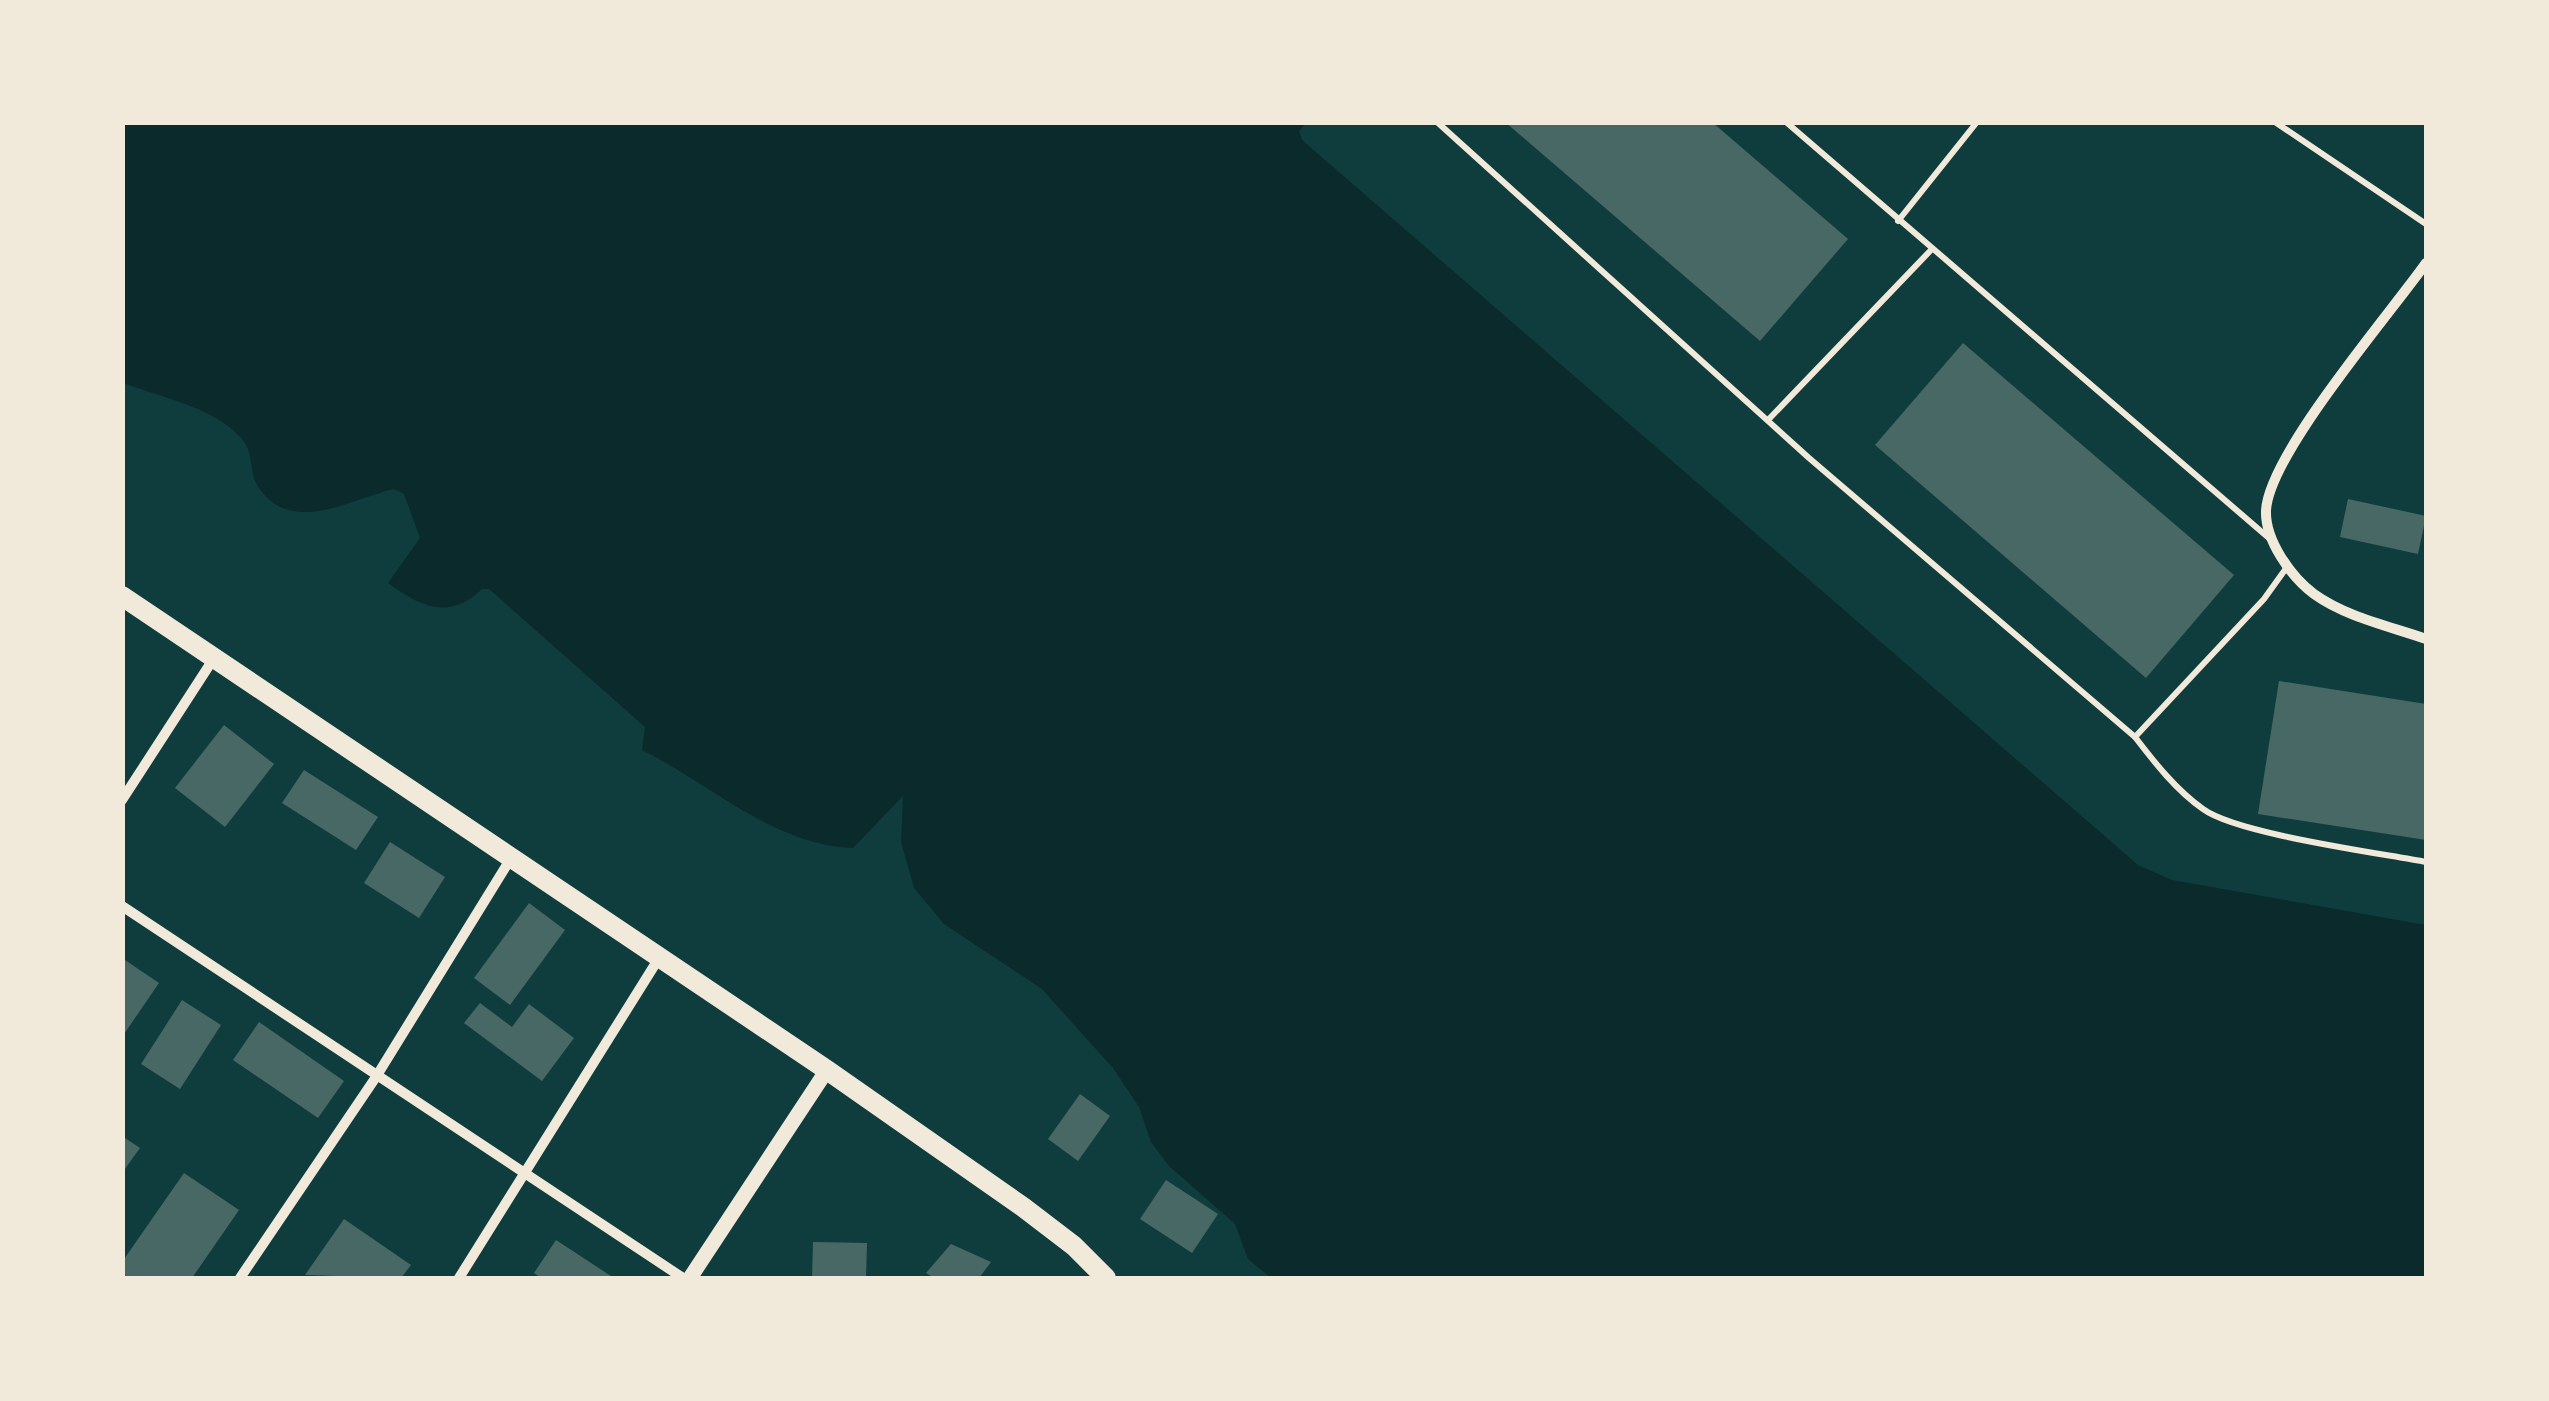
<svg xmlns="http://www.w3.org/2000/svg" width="2549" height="1401" font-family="Poppins,sans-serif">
<rect width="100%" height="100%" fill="#0f3d3e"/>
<path fill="#0a2a2b" d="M122,123H1306L1299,131L1302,140L2138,865L2172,880L2426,925V1278H1271L1248,1259L1235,1224L1169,1166L1151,1142L1139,1107L1113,1068L1042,989L944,924L914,888L901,842L903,796L853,848C773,845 711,784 642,750L645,727L489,589H482C450,620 422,608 388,583L420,538L404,494L394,489C351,499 292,536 259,488C248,473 255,452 241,438C214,407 160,397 123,383Z"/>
<g fill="#486865">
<path d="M1505,122H1712L1848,239L1760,341Z"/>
<path d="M1963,343L2234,575L2146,678L1875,445Z"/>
<path d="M2348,499L2426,516L2418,554L2340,537Z"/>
<path d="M2279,681L2426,704V840L2258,814Z"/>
<path d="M224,725L274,764L225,827L175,788Z"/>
<path d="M304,770L378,817L356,850L282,803Z"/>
<path d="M390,842L445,877L419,918L364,883Z"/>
<path d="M529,903L565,930L510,1005L474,978Z"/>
<path d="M122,958L159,983L122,1037Z"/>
<path d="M182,1000L221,1025L180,1089L141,1064Z"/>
<path d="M480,1003L512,1027L529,1004L574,1038L542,1081L464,1023Z"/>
<path d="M259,1022L344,1081L318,1118L233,1060Z"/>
<path d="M1080,1094L1110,1116L1078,1161L1048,1139Z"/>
<path d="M122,1136L140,1148L122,1173Z"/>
<path d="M184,1173L239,1210L192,1278H130L122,1274V1262Z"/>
<path d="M1166,1180L1218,1214L1192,1253L1140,1219Z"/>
<path d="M344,1219L411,1265L401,1278L305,1275Z"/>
<path d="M556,1240L614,1278H541L534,1273Z"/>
<path d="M813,1242L867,1243L866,1278H812Z"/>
<path d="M951,1244L991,1262L979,1278H934L926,1273Z"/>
</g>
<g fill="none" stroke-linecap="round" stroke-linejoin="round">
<g stroke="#f1e9da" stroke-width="6">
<path d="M1437,122L1809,458L2135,737L2264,599L2287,567"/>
<path d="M1786,122L2270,539"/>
<path d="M2275,122L2426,224"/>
<path d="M1898,221L1977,122"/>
<path d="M1768,420L1931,250"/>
<path d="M2135,737C2155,763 2176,790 2203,809C2237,834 2379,853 2426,862"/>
</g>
<g stroke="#f1e9da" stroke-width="10">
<path d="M2426,263C2390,314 2268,455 2266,511C2265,540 2291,577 2314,594C2346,617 2389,626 2426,639"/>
<path d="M122,800L214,658"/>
<path d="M122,906L683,1278"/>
<path d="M240,1278L376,1077L511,858"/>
<path d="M459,1278L659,958"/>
</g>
<path stroke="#f1e9da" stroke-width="15" d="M690,1278L827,1070"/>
<path stroke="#f1e9da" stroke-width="20" d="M122,596L827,1070L1023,1207L1074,1246L1106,1278"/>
</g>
<rect width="2549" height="1401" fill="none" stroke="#f1e9da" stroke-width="250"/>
</svg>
